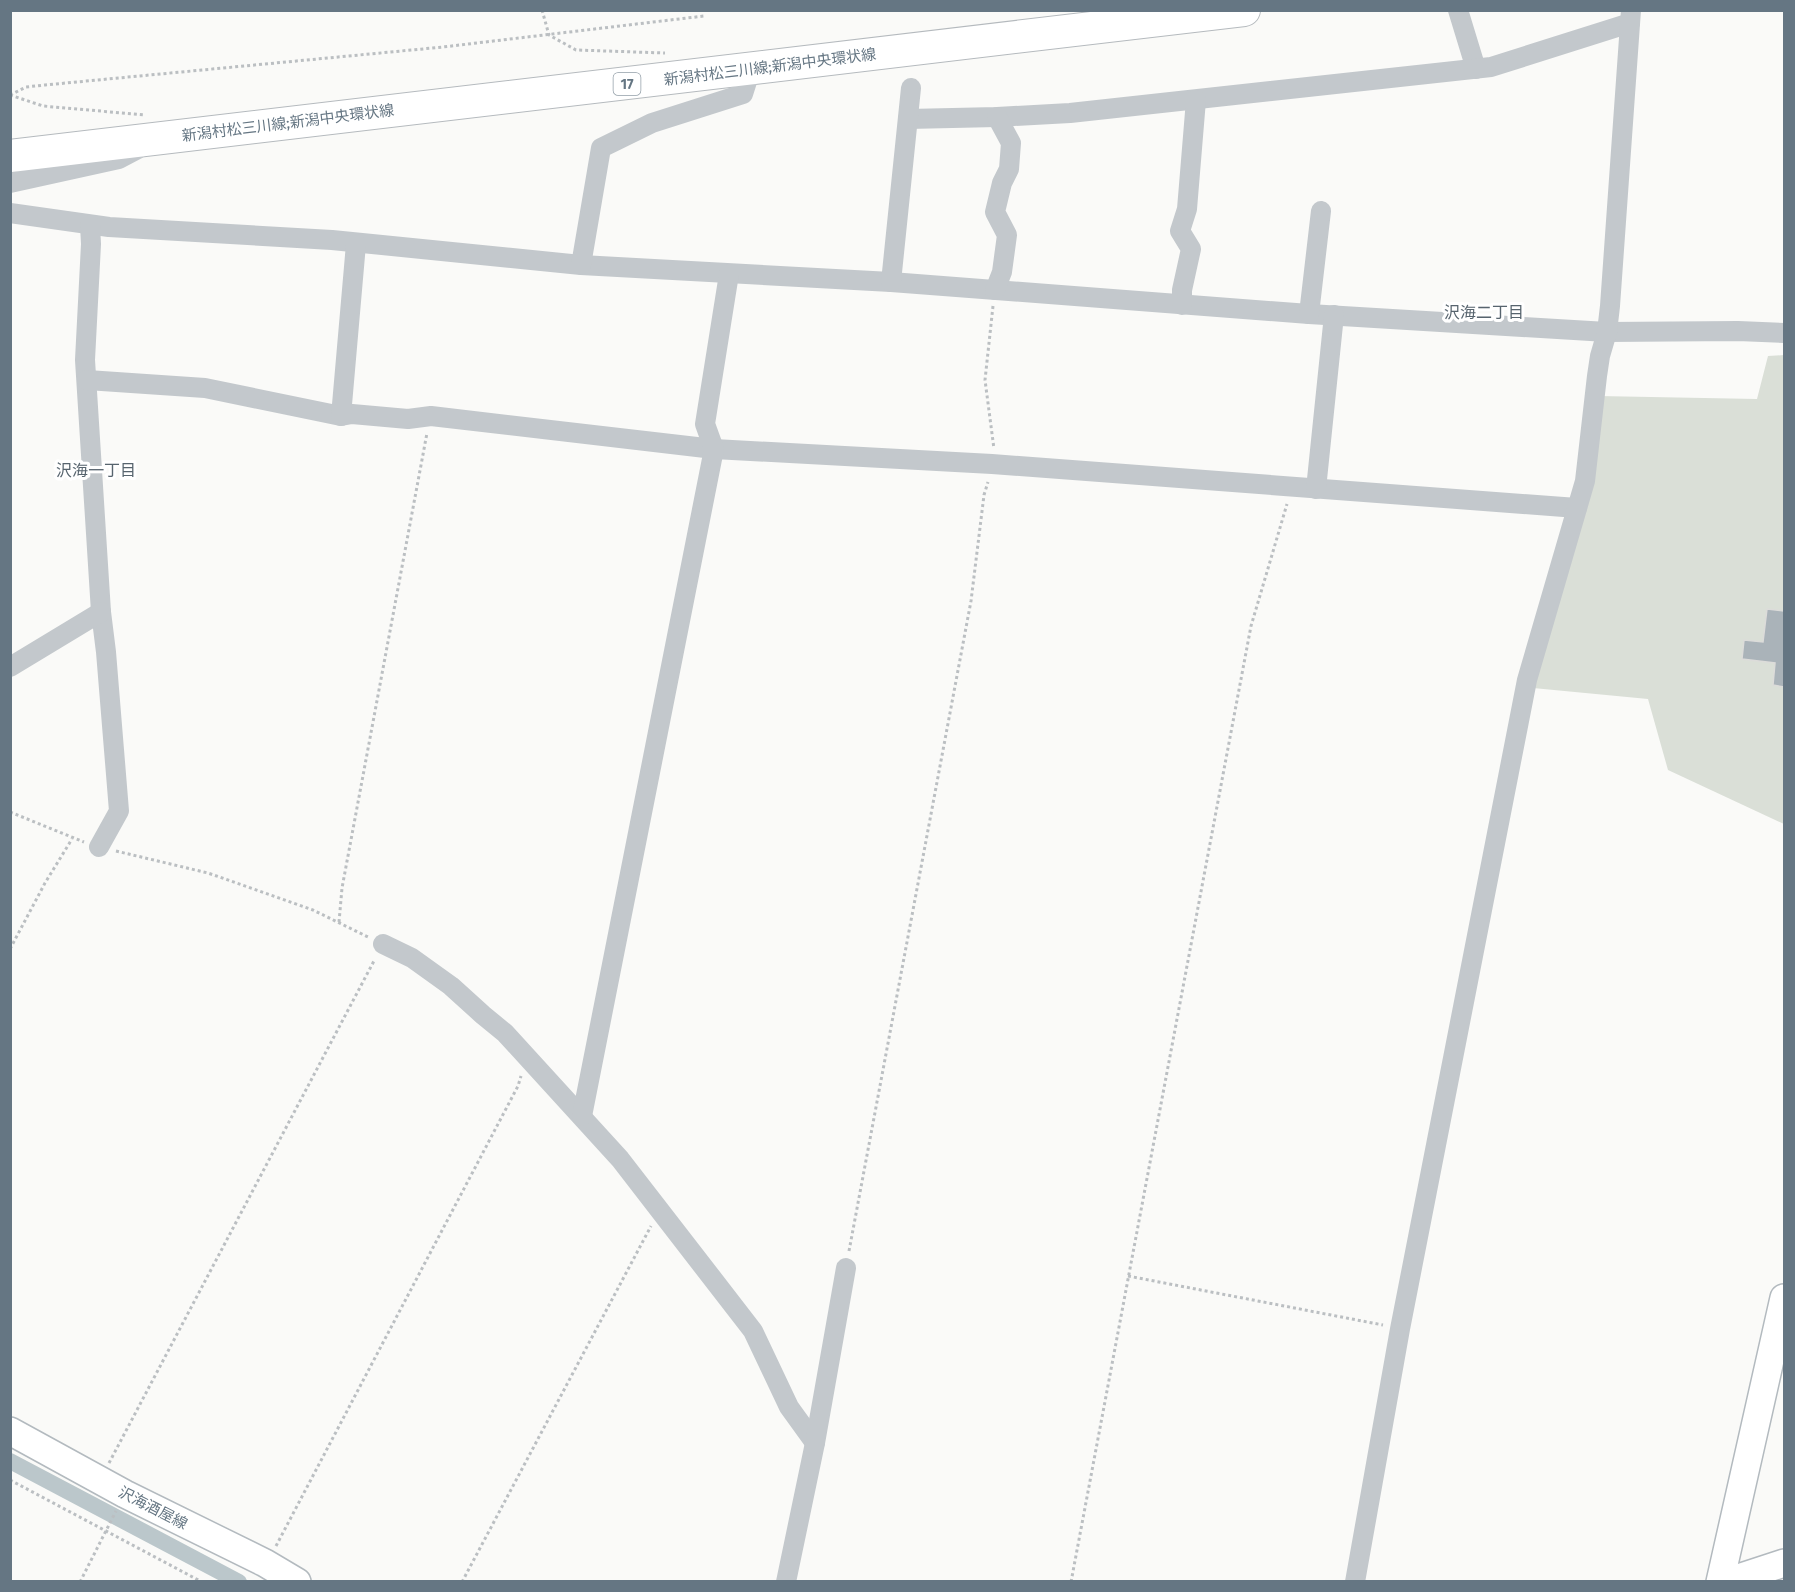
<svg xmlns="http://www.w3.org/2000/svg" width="1795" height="1592" font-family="'Fira Sans','Noto Sans JP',sans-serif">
<rect width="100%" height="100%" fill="#fafaf8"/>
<path fill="#dadfd7" d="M1784,355V824L1668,770L1648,699L1533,688L1598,396L1757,399L1768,356Z"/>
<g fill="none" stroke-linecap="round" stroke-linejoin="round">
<path stroke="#bbc7cb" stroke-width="16" d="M10,1461L239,1582"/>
</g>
<path fill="#aab3b9" stroke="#dcdcda" stroke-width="1.5" d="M1767,609L1784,611V687L1773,685L1775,663L1742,659L1744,640L1763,642Z"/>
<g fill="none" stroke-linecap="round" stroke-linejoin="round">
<defs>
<g id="secondary">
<path d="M10,1431L125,1494L265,1563L297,1582"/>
<path d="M1720,1582L1784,1298"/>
<path d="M1726,1582L1784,1563"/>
</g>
<path id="primary" d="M10,156L1244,10"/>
</defs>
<use href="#secondary" stroke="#b3babf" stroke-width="30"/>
<use href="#primary" stroke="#b5babe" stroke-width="34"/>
<g stroke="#bbbfc2" stroke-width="3" stroke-dasharray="3 3" stroke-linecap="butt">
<path d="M542,10L549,35L576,50L665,53"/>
<path d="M10,95L26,87L45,85L443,47L704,16"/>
<path d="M10,95L43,106L145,115"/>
<path d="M993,306L985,380L994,449"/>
<path d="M10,812L84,842"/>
<path d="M116,851L208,873L313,910L368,937"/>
<path d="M339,922L342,888L427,433"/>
<path d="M10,949L45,883L72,839"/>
<path d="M849,1251L971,601L984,495L988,482"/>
<path d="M1128,1276L1383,1325"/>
<path d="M109,1463L375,959"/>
<path d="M10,1480L202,1582"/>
<path d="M276,1546L518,1086L521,1076"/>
<path d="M80,1582L116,1511"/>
<path d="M462,1582L651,1226"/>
<path d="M1071,1582L1251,626L1287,504"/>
</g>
<g stroke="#c3c8cc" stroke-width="20">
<path d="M1458,10L1476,69"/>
<path d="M908,119L997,117L1070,113L1491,67L1630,23"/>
<path d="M10,183L119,159L138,149"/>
<path d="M10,213L109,227L332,240L581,265L891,282L1309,314L1607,332L1738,331L1784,333"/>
<path d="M90,225L91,244L85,360L101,612L106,652L119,811L99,847"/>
<path d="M581,265L601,148L652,123L743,94L751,69"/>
<path d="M891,282L911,88"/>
<path d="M995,290L1002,272L1007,235L995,212L1002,183L1009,169L1011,143L997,117"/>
<path d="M1182,305V290L1191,249L1180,231L1187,209L1196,100"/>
<path d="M1309,314L1321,211"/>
<path d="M87,380L205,388L341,416L352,414L408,419L431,416L714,449L992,464L1577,508"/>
<path d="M341,416L356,244"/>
<path d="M1316,489L1334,315"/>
<path d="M10,667L101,612"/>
<path d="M383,944L412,958L451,986L483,1015L505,1033L620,1159L753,1331L789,1407L815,1443"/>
<path d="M582,1116L714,449L705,424L729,274"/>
<path d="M786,1582L815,1443L846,1268"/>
<path d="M1355,1582L1400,1329L1527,680L1585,481L1597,376L1600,356L1607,332L1610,306L1631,10"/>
</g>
<use href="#secondary" stroke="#fff" stroke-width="27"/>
<use href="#primary" stroke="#fff" stroke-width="32"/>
</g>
<g text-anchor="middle" stroke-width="6" stroke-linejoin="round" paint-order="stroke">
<rect fill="#fff" stroke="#939fa8" stroke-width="1.5" x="613.5" y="73" width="27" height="22" rx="4.5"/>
<g font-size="14" font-weight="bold" fill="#657683">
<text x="627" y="89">17</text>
</g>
<g font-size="15" fill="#657683" stroke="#fff">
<text transform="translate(770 67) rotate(-7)" y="5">新潟村松三川線;新潟中央環状線</text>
<text transform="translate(288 123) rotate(-7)" y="5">新潟村松三川線;新潟中央環状線</text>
<text transform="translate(153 1508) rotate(27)" y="5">沢海酒屋線</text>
</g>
<g font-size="16" fill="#57646e" stroke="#fff">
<text x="1484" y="318">沢海二丁目</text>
<text x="96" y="476">沢海一丁目</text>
</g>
</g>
<rect width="1795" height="1592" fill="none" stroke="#657683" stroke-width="24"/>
</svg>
